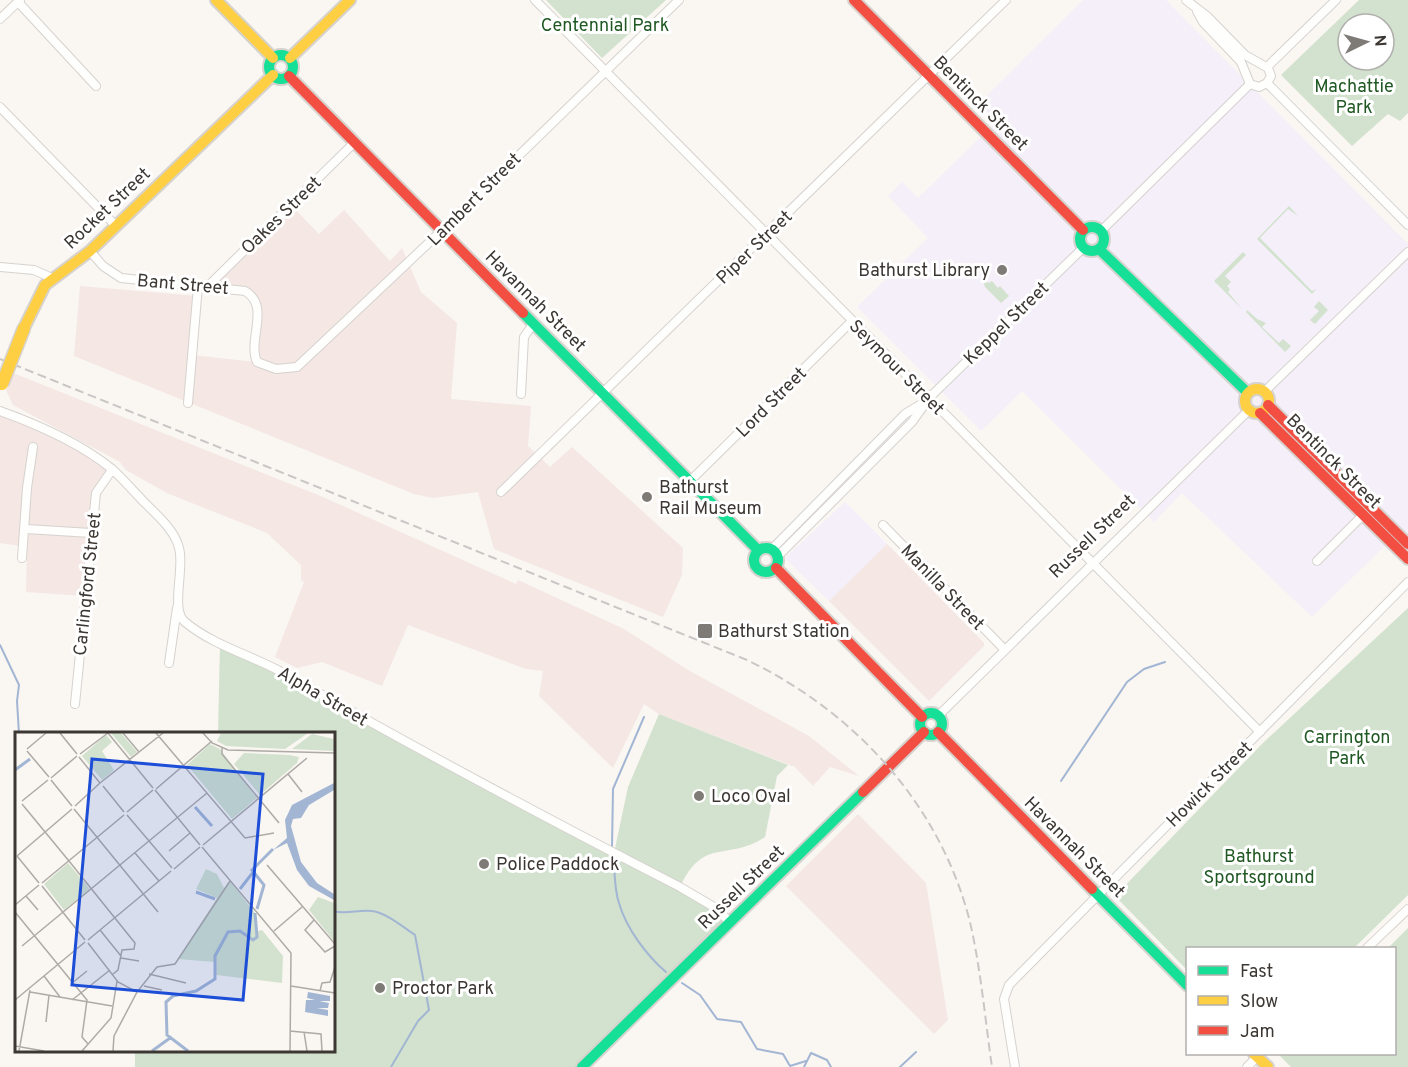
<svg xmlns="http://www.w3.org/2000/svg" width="1408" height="1067" font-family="Overpass,sans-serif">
<rect width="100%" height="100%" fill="#faf6f2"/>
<g fill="#f4eff9">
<path d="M1083,0H1166L1408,244V536L1401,530L1312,617L1182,493L1154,522L1022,391L981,431L857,307L928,238L888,196L902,182L918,198L996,122L978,104Z"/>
<path d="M845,502L887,544L829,601L785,558Z"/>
</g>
<g fill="#f4e7e4">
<path d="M291,205L319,234L344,210L390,261L402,248L421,292L457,323L451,399L531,406L528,446L550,467L572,447L683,548L682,575L663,617L494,549L478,492L433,498L414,494L74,356L80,286L197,296L192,355L257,362V315L252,296L207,287Z"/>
<path d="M13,373L323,497L516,584L518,580L624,629L688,670L809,736L859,776L830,767L813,786L795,767L659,714L644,704L613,768L539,696L543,671L526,669L408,625L382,686L322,662L297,668L275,657L304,582L301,580V565L267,533L167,493L126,470L120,462L13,405L6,390Z"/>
<path d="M0,410L30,422L112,470L96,493L86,596L26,592L27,547L0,543Z"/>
<path d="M887,544L984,643V646L929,701L829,601Z"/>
<path d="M858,814L926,883L948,1020L934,1034L786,886Z"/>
</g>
<g fill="#d2e2ce" fill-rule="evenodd">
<path d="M546,0H666L602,58Z"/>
<path d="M1359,0H1408V113L1400,121L1388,114L1352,146L1281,75ZM1348,24H1384V60H1348Z"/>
<path d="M1289,206L1298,216L1288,209L1260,238L1312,291L1316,289L1312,294L1257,239Z"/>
<path d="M1243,252L1246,255L1225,276L1231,282L1227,286L1230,289L1228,292L1242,309L1214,281Z"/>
<path d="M982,277L989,283L992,281L998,288L1000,286L1009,296L1001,303L985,287Z"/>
<path d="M1319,301L1328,310L1315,324L1310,320L1319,311L1314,307Z"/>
<path d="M1247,310L1257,319L1266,323L1262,327L1279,343L1283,339L1291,346L1285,352L1246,312Z"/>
<path d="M1408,608V895L1354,948H1188L1187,970L1115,896L1263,743Z"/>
<path d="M220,644L281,671L614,853L628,787L659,714L788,765L777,776L765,837C726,862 704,836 680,887L730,922L582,1067H135V1051L333,1050V734H218Z"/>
<path d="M1408,928V1067H1291L1280,1056L1282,1054H1394V948H1388Z"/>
</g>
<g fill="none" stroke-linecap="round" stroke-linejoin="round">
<g stroke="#a2b6d4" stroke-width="2">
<path d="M0,645L19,685L17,701L19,734"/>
<path d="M1061,781L1127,682L1144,669L1165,662"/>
<path d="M612,847L613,789L644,717"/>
<path d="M614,866C615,878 615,892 619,903C626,928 647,956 666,972"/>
<path d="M333,911C347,915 358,909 372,911C387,913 403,927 415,935L429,1010L418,1021L391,1067"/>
<path d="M682,983L700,995L717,1019L741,1022L757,1049L783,1054L790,1066L806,1061"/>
<path d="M804,1067L811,1053L827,1060L831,1067"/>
<path d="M900,1067L916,1052"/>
</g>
<defs>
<g id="street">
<path d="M535,0L1260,732"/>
<path d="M1186,0L1208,17L1245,55L1268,68L1271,76L1267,83L1259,87L1250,84L1241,62L1203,22L1197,11"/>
<path d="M18,2L96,86"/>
<path d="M0,19L20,0"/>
<path d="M1267,67L1336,0"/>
<path d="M1267,83L1408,225"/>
<path d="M0,107L116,226"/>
<path d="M1101,231L1250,84"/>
<path d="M90,251L103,266L121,278L245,291C271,306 247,340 257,362L276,369L297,367L435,237L679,0"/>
<path d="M0,267L34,270L52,278"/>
<path d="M207,287L355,142"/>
<path d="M1264,392L1408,252"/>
<path d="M521,394L524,337L533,324"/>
<path d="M188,403L198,286"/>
<path d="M0,411C39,425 80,443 112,469C124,480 135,493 147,505C159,517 175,531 179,548C185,568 170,610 185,622C215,647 255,656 289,676C418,750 548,819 680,887L714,907L730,922"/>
<path d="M689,482L852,321"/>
<path d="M501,492L1006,0"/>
<path d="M883,525L1004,649"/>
<path d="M26,529L91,533"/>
<path d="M772,549L905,414L923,403"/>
<path d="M778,556L912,422L929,398L1083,248"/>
<path d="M22,558L27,488L33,447"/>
<path d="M1317,561L1363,515"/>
<path d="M169,663L177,608"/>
<path d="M75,704L96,493L112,470"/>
<path d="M938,716L1249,410"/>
<path d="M1367,948L1408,909"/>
<path d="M1015,1067L1004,999L1009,985L1408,582"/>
<path d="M1247,1067L1259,1055"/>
</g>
<g id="fast">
<circle cx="281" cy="67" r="12"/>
<circle cx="1092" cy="239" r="12"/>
<path d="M1099,249L1248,393"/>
<path d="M523,313L758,550"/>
<circle cx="766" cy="560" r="12"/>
<circle cx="931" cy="724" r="11"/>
<path d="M1092,889L1188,986"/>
<path d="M582,1067L863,792"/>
</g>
<g id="slow">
<path d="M216,0L273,58"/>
<path d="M290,58L350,0"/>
<path d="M24,328L45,285L90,251L273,75"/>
<circle cx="1257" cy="401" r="12"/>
<path d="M1254,1054L1268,1067"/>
</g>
<g id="jam">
<path d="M854,0L1083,230"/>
<path d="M289,76L523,313"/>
<path d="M1268,405L1408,544"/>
<path d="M1260,413L1408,559"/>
<path d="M776,568L922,717"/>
<path d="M938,732L1092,889"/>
<path d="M863,792L924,732"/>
</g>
</defs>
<use href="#street" stroke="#d6d2ce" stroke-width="10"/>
<use href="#fast" stroke="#d6d2ce" stroke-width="14"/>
<use href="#slow" stroke="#d6d2ce" stroke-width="14"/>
<use href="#jam" stroke="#d6d2ce" stroke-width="14"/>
<use href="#street" stroke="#fefefd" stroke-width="8"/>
<use href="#fast" stroke="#16e098" stroke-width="10"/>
<use href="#slow" stroke="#ffcf43" stroke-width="10"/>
<use href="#jam" stroke="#f24e42" stroke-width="10"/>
<path stroke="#c9c7c6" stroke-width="2" stroke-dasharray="9 4.5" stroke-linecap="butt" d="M0,359L747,660C855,712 940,804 970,922C981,970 985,1019 992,1067"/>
<defs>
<path id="slow-bridge" d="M2,384L24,328"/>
</defs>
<use href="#slow-bridge" stroke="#d6d2ce" stroke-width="15" stroke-linecap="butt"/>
<use href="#slow-bridge" stroke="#ffcf43" stroke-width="12"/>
</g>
<g fill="#7e7a76" stroke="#fff" stroke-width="2">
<circle cx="1002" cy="270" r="6"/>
<circle cx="647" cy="497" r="6"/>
<rect x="697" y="623" width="16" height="16" rx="3"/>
<circle cx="699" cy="796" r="6"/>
<circle cx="484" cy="864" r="6"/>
<circle cx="380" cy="988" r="6"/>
</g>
<g text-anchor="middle" stroke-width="6" stroke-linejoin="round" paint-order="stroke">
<g font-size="18" fill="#1f5822" stroke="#fff">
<text x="605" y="31">Centennial Park</text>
<text x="1354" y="92">Machattie<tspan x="1354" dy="21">Park</tspan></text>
<text x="1347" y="743">Carrington<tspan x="1347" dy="21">Park</tspan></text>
<text x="1259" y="862">Bathurst<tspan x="1259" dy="21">Sportsground</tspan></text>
</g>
<g font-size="18" fill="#3c3733" stroke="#fff">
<text transform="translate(981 103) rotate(45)" y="6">Bentinck Street</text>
<text transform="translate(474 199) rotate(-45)" y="6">Lambert Street</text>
<text transform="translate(107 208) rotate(-43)" y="6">Rocket Street</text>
<text transform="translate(281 215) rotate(-44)" y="6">Oakes Street</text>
<text transform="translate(754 247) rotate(-44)" y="6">Piper Street</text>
<text transform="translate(183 284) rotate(5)" y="6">Bant Street</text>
<text transform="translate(536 301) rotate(45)" y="6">Havannah Street</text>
<text transform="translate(1006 323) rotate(-44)" y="6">Keppel Street</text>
<text transform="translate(897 367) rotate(45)" y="6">Seymour Street</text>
<text transform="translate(771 402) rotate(-45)" y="6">Lord Street</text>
<text transform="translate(1334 461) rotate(45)" y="6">Bentinck Street</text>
<text transform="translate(1092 536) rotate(-44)" y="6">Russell Street</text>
<text transform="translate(87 584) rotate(-84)" y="6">Carlingford Street</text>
<text transform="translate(943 587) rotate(46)" y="6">Manilla Street</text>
<text transform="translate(323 696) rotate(30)" y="6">Alpha Street</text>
<text transform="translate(1209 784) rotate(-45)" y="6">Howick Street</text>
<text transform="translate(1075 847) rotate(45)" y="6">Havannah Street</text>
<text transform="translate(741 887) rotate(-44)" y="6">Russell Street</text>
</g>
<g font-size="18" fill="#3c3733" stroke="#fff" text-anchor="start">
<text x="990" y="276" text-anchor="end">Bathurst Library</text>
<text x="659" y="493">Bathurst<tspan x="659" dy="21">Rail Museum</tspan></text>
<text x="718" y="637">Bathurst Station</text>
<text x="711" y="802">Loco Oval</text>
<text x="496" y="870">Police Paddock</text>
<text x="392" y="994">Proctor Park</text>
</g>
</g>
<g transform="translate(15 732)">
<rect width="320" height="320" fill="#faf6f2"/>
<path d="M96,1H106L122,20L116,25ZM206,1H293L270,17L211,14L202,9ZM297,2L319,7V19L277,17ZM91,3L97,10L87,19L99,38L87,48L67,24ZM195,12L205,17L242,66L217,87L172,33ZM229,21L274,23L284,25L282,31L245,63L219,32ZM53,131L75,157L49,178L29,152ZM191,137L202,142L209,156L215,149L240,181L243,199L247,198L268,224L267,251L201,243L199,230L163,227L202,166L181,157ZM303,165L319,171V209L294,178Z" fill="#d2e2ce"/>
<path d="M319,51V58L294,73L286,86L278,87L276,94L286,130L302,151L319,162V168L294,154L282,138L272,111L258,118L272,106L270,88L277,73ZM293,260L315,264V269H304L314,271L313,276H302L313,278V284L290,280L291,268H300L292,266Z" fill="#a2b6d4"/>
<path fill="none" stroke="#a2b6d4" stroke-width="3" d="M0,38L15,27M180,75L197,94M225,157L239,139M181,160L200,167M242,177L249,153L237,138L258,117M137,319L155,306M173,319L152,303L151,270L158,264L181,259L200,247V224L213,200L225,199L238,208L242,205L240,181"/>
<path fill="none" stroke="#aeaaa6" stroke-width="1.5" d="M45,1L62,22M93,1L138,56M108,1L124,20M141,1L230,106L259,101M188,1L197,11L213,18L320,21M207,15V22L264,91M12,17L31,1M12,19L34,45M65,22L93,1M64,25L85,51M273,42L287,60M36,46L62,24M36,48L57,74M85,51L148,1M88,54L109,80M141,57L197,9M140,58L185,113M7,69L33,48M7,72L54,129M60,74L85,51M59,77L143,180M112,80L138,58M112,83L157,136M188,113L292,26M187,115L276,221L275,319M154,119L175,101M120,121L144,149M2,124L57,77M2,124L24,151M54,129L120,211L119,217L107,218L103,238L98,242M252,133L320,212M159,137L185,115M27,151L109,83M27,154L70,208M11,164L23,178M0,173L24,153M0,180L72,268L67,305L73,312M299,188L290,198L310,220L320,214M85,198L106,224M259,199L287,175M73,208L156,139M73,211L103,250L122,260L99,304L98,319M7,214L192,61M106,226L124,229M134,242L171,251M29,244L45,265M57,251L72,239M129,254L147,258M276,254L320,261M305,259L307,251L315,250L320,235M15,260L97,274M122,260L142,235L160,232L215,149M0,268L70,210M57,268L95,238M31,290L34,263M275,299L306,302L307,319M289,300L292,319M0,314L29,319M4,319L15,258M67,319L96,286L102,249"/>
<path fill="#1d4ed8" fill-opacity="0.15" stroke="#1d4ed8" stroke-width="3" d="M77,27L248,42L228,268L57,253Z"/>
<rect width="320" height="320" fill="none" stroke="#3c3733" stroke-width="3"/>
</g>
<rect x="1186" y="947" width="210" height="108" fill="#ffffff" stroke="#b1afad" stroke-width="1.5"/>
<rect x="1198" y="966" width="30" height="9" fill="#16e098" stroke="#b1afad" stroke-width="1.5"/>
<text x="1240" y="977" font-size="18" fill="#3c3733">Fast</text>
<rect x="1198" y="996" width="30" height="9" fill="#ffcf43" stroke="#b1afad" stroke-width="1.5"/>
<text x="1240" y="1007" font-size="18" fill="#3c3733">Slow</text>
<rect x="1198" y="1026" width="30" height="9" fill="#f24e42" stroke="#b1afad" stroke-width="1.5"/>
<text x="1240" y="1037" font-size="18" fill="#3c3733">Jam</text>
<g transform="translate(1366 42) rotate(85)"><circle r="28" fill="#ffffff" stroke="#b1afad" stroke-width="1.5"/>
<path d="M0-4.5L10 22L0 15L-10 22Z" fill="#7e7a76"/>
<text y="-9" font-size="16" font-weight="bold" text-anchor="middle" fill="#3c3733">N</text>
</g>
</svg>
